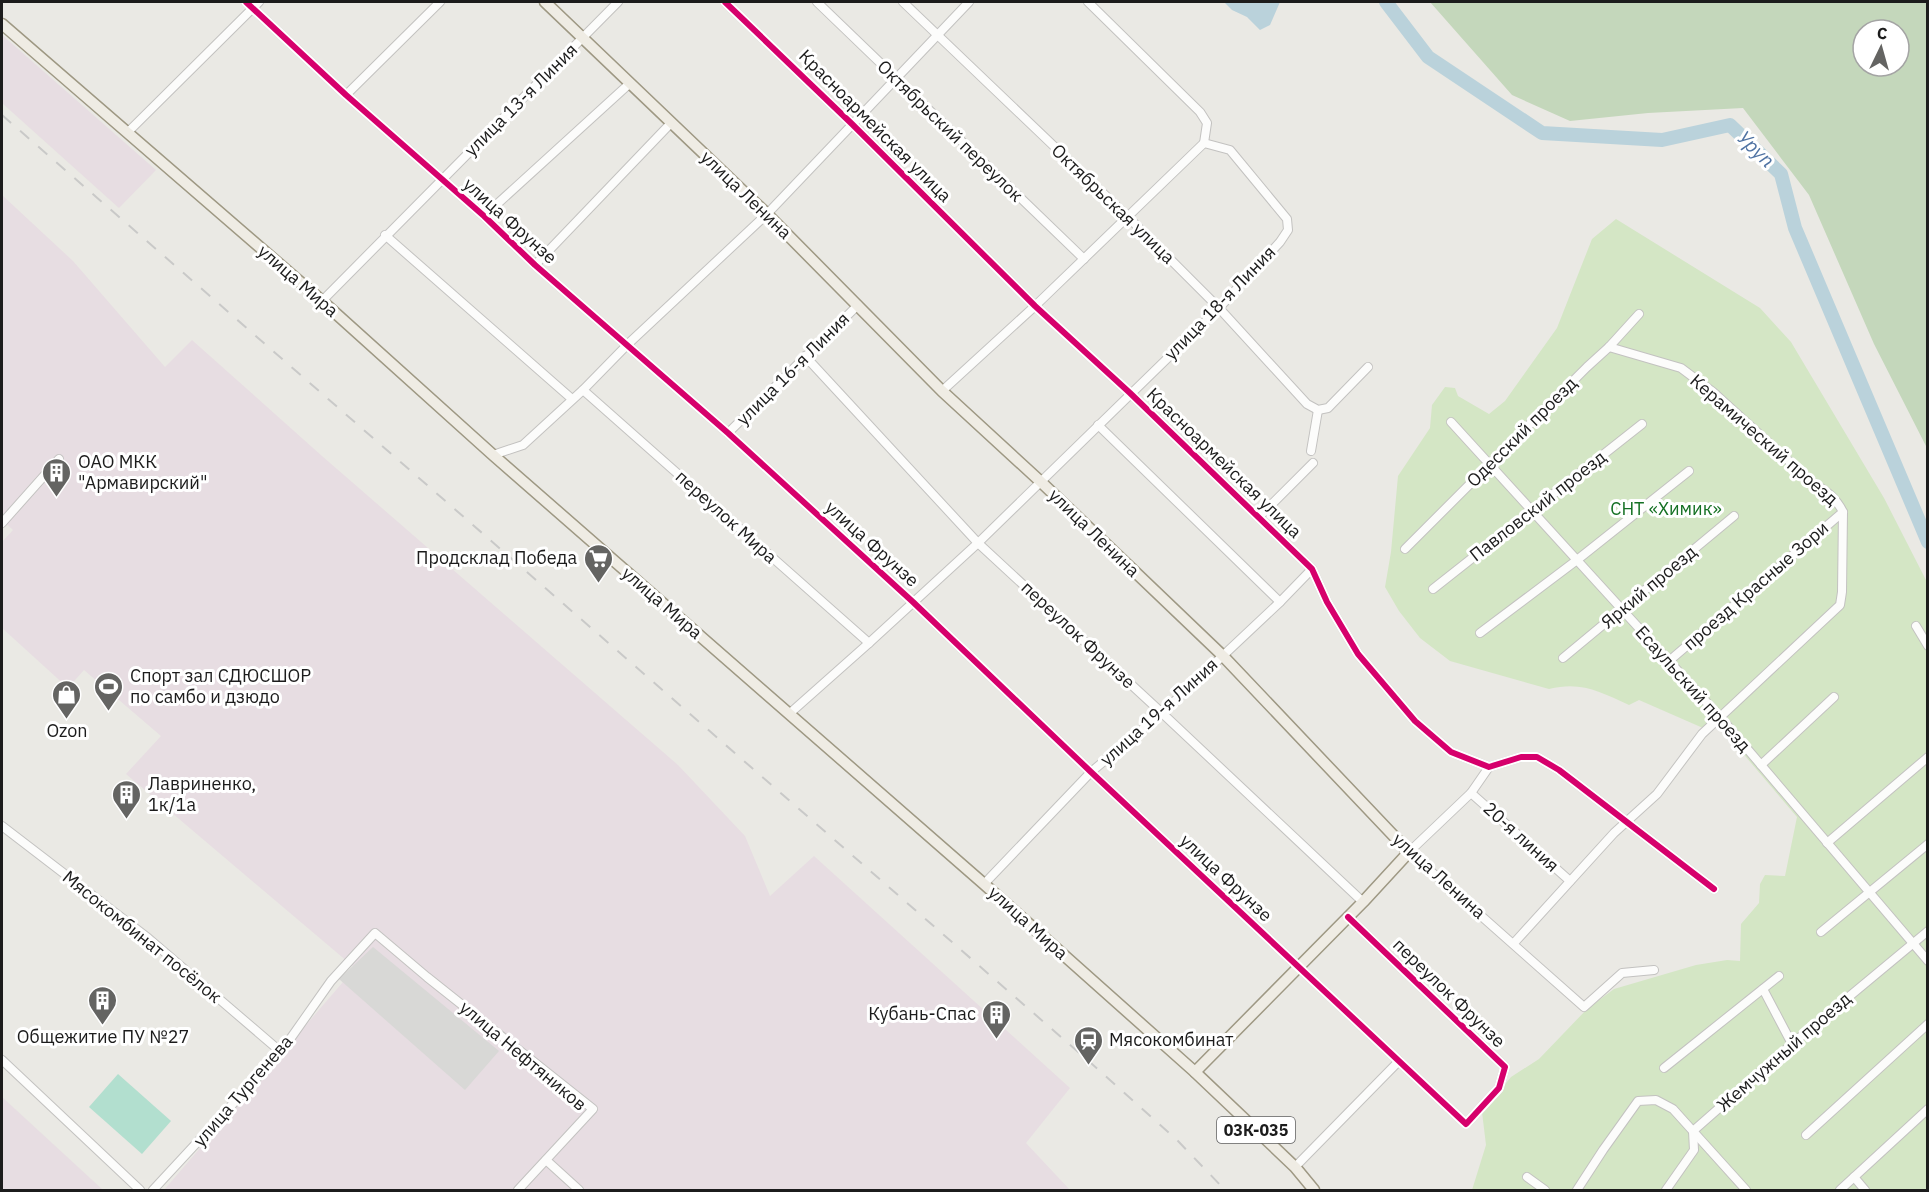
<svg xmlns="http://www.w3.org/2000/svg" width="1929" height="1192" font-family="'IBM Plex Sans',sans-serif">
<rect width="100%" height="100%" fill="#eae9e4"/>
<g fill="#e7dde2">
<path d="M2,35L156,170L119,208L2,103Z"/>
<path d="M2,195L73,261L165,367L192,340L322,456L678,765L745,836L770,896L814,856L1070,1088L1026,1143L1070,1190H164L355,968L126,774L161,736L84,670L68,688L2,628V542L13,530L2,520Z"/>
<path d="M2,1097L103,1190H2Z"/>
</g>
<path fill="#d8d8d6" d="M373,947L499,1051L465,1090L339,979Z"/>
<path fill="#d4e6c5" d="M1616,219L1760,308L1791,342L1884,498L1927,582V1190H1472L1486,1145L1482,1112L1511,1077L1539,1059L1587,1009L1614,989L1696,965L1727,960L1740,961L1741,924L1759,903L1760,884L1765,875L1785,876L1797,817L1723,730L1721,718L1703,728L1639,700L1629,705C1600,692 1582,681 1549,689L1450,661L1420,638L1399,611L1385,587L1391,552L1398,476L1430,428L1432,405L1445,387L1455,388L1458,396L1489,414L1505,401L1557,328L1592,239Z"/>
<path fill="#c4d7bb" fill-rule="evenodd" d="M1430,2H1927V448L1874,344L1809,195L1743,108L1648,113L1570,121L1512,95ZM1863,30H1899V66H1863Z"/>
<path fill="#b2dfcf" d="M118,1074L171,1121L142,1154L89,1107Z"/>
<path fill="#bad2db" d="M1224,2H1280L1270,25L1260,30L1247,17L1232,10Z"/>
<g fill="none" stroke-linecap="round" stroke-linejoin="round">
<path stroke="#bad2db" stroke-width="14" d="M1386,2L1428,57L1542,133L1662,140L1730,125L1781,174L1795,228L1928,542"/>
<defs>
<g id="minor">
<path d="M246,2L346,95L484,216L535,265L728,433L913,602L1091,772L1466,1124L1499,1088L1505,1067L1348,917"/>
<path d="M725,2L852,124L1035,306L1130,393L1312,569L1327,602L1358,654L1415,721L1451,752L1489,767L1521,757H1537L1559,770L1714,889"/>
<path d="M817,2L1084,259"/>
<path d="M903,2L1127,216L1219,308L1307,404L1318,410L1328,408L1368,367"/>
<path d="M346,95L440,2"/>
<path d="M128,132L259,2"/>
<path d="M484,216L629,84"/>
<path d="M385,235L572,399"/>
<path d="M535,265L671,123"/>
<path d="M322,301L618,2"/>
<path d="M805,356L978,543L1162,713L1363,902"/>
<path d="M583,390L869,643"/>
<path d="M942,391L1035,306L1204,143"/>
<path d="M1451,422L1721,718L1928,961"/>
<path d="M1098,425L1280,602"/>
<path d="M728,433L858,305"/>
<path d="M1311,451L1318,410"/>
<path d="M493,455L523,445L583,390L628,344L767,214L969,2"/>
<path d="M1259,517L1313,463"/>
<path d="M2,523L59,459"/>
<path d="M1405,549L1587,367L1609,347L1639,314"/>
<path d="M1433,589L1642,424"/>
<path d="M1916,626L1928,646"/>
<path d="M1480,633L1577,560L1689,471"/>
<path d="M1563,658L1734,516"/>
<path d="M1669,661L1843,512"/>
<path d="M789,714L869,643L978,543L1219,308L1280,242L1288,230L1287,219L1230,150L1204,143L1207,123L1200,112L1088,2"/>
<path d="M1761,765L1834,697"/>
<path d="M1489,767L1471,793L1409,852L1584,1007L1622,973L1654,970"/>
<path d="M1471,793L1570,881"/>
<path d="M2,826L148,938L281,1052"/>
<path d="M1827,843L1928,757"/>
<path d="M984,884L1091,772L1162,713L1280,602L1312,569"/>
<path d="M1821,932L1928,844"/>
<path d="M1514,943L1614,833L1657,794L1702,734L1840,605L1842,592L1843,512C1836,498 1827,491 1813,483L1713,392L1681,368L1609,347"/>
<path d="M1763,989L1792,1044"/>
<path d="M2,1060L140,1190"/>
<path d="M1664,1068L1779,976"/>
<path d="M1806,1135L1928,1024"/>
<path d="M546,1160L579,1190"/>
<path d="M1295,1167L1399,1061"/>
<path d="M1527,1177L1545,1190"/>
<path d="M1854,1177L1865,1190"/>
<path d="M153,1190L281,1052L331,981L375,933L427,977L593,1109L518,1190"/>
<path d="M1577,1190L1603,1150L1638,1101L1656,1100L1673,1109L1746,1190"/>
<path d="M1666,1190L1694,1150L1693,1131L1792,1044L1928,931"/>
<path d="M1840,1190L1928,1109"/>
</g>
<g id="major">
<path d="M545,2L767,214L942,391L1041,482L1223,656L1409,852L1363,902L1195,1072"/>
<path d="M2,24L322,301L493,455L984,884L1195,1072L1295,1167L1314,1190"/>
</g>
</defs>
<use href="#minor" stroke="#c3c2c0" stroke-width="10"/>
<use href="#major" stroke="#9e9883" stroke-width="13"/>
<use href="#minor" stroke="#fcfcfb" stroke-width="8"/>
<use href="#major" stroke="#efece4" stroke-width="10"/>
<path stroke="#c9c9c8" stroke-width="2" stroke-dasharray="12 12" stroke-linecap="butt" d="M2,115L1092,1064L1177,1140L1225,1190"/>
<defs>
<g id="cycleway">
<path d="M246,2L346,95L484,216L535,265L728,433L913,602L1091,772L1466,1124L1499,1088L1505,1067L1348,917"/>
<path d="M725,2L852,124L1035,306L1130,393L1312,569L1327,602L1358,654L1415,721L1451,752L1489,767L1521,757H1537L1559,770L1714,889"/>
</g>
</defs>
<use href="#cycleway" stroke="#fff" stroke-width="10"/>
<use href="#cycleway" stroke="#d6006c" stroke-width="6"/>
</g>
<defs>
<symbol id="building-pin" viewBox="-11 -11 22 30"><path d="M0 17L-7.5 6A9.5 9.5 0 1 1 7.5 6Z" fill="#646462" stroke="#fff"/><path d="M-4-6H4V6H1V3H-1V6H-4ZM-2.5-4.3h1.7v1.8h-1.7ZM.8-4.3h1.7v1.8H.8ZM-2.5-1h1.7V.8h-1.7ZM.8-1h1.7V.8H.8Z" fill="#fff"/></symbol>
<symbol id="supermarket-pin" viewBox="-11 -11 22 30"><path d="M0 17L-7.5 6A9.5 9.5 0 1 1 7.5 6Z" fill="#646462" stroke="#fff"/><path d="M-6-5.5h2.5l.6 2H6L4.5 2H-2.5L-4.4-4H-6ZM-1.5 3.2a1.3 1.3 0 1 0 .1 0ZM3 3.2a1.3 1.3 0 1 0 .1 0Z" fill="#fff"/></symbol>
<symbol id="stadium-pin" viewBox="-11 -11 22 30"><path d="M0 17L-7.5 6A9.5 9.5 0 1 1 7.5 6Z" fill="#646462" stroke="#fff"/><path d="M0-5a6.5 5 0 1 0 0 10a6.5 5 0 1 0 0-10ZM-3.5-1.8h7v3.6h-7Z" fill="#fff"/></symbol>
<symbol id="shop-pin" viewBox="-11 -11 22 30"><path d="M0 17L-7.5 6A9.5 9.5 0 1 1 7.5 6Z" fill="#646462" stroke="#fff"/><path d="M-5-2.5h2.3a2.7 3.5 0 0 1 5.4 0H5L5.5 6h-11ZM-1.5-2.5h3a1.5 2.3 0 0 0-3 0Z" fill="#fff"/></symbol>
<symbol id="station-pin" viewBox="-11 -11 22 30"><path d="M0 17L-7.5 6A9.5 9.5 0 1 1 7.5 6Z" fill="#646462" stroke="#fff"/><path d="M-3-6H3Q5-6 5-4V2Q5 4 3 4L4.5 6H3L1.5 4h-3L-3 6H-4.5L-3 4Q-5 4-5 2V-4Q-5-6-3-6ZM-3.5-4v3h7v-3ZM-3.5 1v1.5H-2V1ZM2 1v1.5H3.5V1Z" fill="#fff"/></symbol>
</defs>
<g fill-rule="evenodd">
<use href="#building-pin" x="40" y="456" width="33" height="45"/>
<use href="#supermarket-pin" x="582" y="542" width="33" height="45"/>
<use href="#stadium-pin" x="92" y="670" width="33" height="45"/>
<use href="#shop-pin" x="50" y="678" width="33" height="45"/>
<use href="#building-pin" x="110" y="778" width="33" height="45"/>
<use href="#building-pin" x="86" y="984" width="33" height="45"/>
<use href="#building-pin" x="980" y="998" width="33" height="45"/>
<use href="#station-pin" x="1072" y="1024" width="33" height="45"/>
</g>
<g text-anchor="middle" stroke-width="6" stroke-linejoin="round" paint-order="stroke">
<rect fill="#fff" stroke="#606060" stroke-width="1.5" x="1217" y="1117" width="78" height="26" rx="4.5"/>
<g font-size="16" font-weight="bold" fill="#1c1c1c">
<text x="1256" y="1136">03К-035</text>
</g>
<g font-size="18" fill="#1c1c1c" stroke="#fff">
<text transform="translate(521 100) rotate(-45)" y="6">улица 13-я Линия</text>
<text transform="translate(875 126) rotate(45)" y="6">Красноармейская улица</text>
<text transform="translate(950 131) rotate(44)" y="6">Октябрьский переулок</text>
<text transform="translate(746 195) rotate(44)" y="6">улица Ленина</text>
<text transform="translate(1113 204) rotate(44)" y="6">Октябрьская улица</text>
<text transform="translate(510 221) rotate(42)" y="6">улица Фрунзе</text>
<text transform="translate(298 281) rotate(41)" y="6">улица Мира</text>
<text transform="translate(1220 303) rotate(-46)" y="6">улица 18-я Линия</text>
<text transform="translate(793 369) rotate(-45)" y="6">улица 16-я Линия</text>
<text transform="translate(1522 432) rotate(-45)" y="6">Одесский проезд</text>
<text transform="translate(1764 440) rotate(41)" y="6">Керамический проезд</text>
<text transform="translate(1224 463) rotate(44)" y="6">Красноармейская улица</text>
<text transform="translate(1538 506) rotate(-38)" y="6">Павловский проезд</text>
<text transform="translate(726 517) rotate(42)" y="6">переулок Мира</text>
<text transform="translate(1094 533) rotate(44)" y="6">улица Ленина</text>
<text transform="translate(872 544) rotate(42)" y="6">улица Фрунзе</text>
<text transform="translate(1756 586) rotate(-41)" y="6">проезд Красные Зори</text>
<text transform="translate(1649 587) rotate(-40)" y="6">Яркий проезд</text>
<text transform="translate(662 603) rotate(41)" y="6">улица Мира</text>
<text transform="translate(1078 635) rotate(43)" y="6">переулок Фрунзе</text>
<text transform="translate(1693 689) rotate(48)" y="6">Есаульский проезд</text>
<text transform="translate(1159 712) rotate(-42)" y="6">улица 19-я Линия</text>
<text transform="translate(1521 837) rotate(42)" y="6">20-я линия</text>
<text transform="translate(1439 876) rotate(42)" y="6">улица Ленина</text>
<text transform="translate(1226 878) rotate(43)" y="6">улица Фрунзе</text>
<text transform="translate(1028 923) rotate(42)" y="6">улица Мира</text>
<text transform="translate(142 937) rotate(39)" y="6">Мясокомбинат посёлок</text>
<text transform="translate(1449 993) rotate(44)" y="6">переулок Фрунзе</text>
<text transform="translate(1784 1052) rotate(-41)" y="6">Жемчужный проезд</text>
<text transform="translate(523 1056) rotate(40)" y="6">улица Нефтяников</text>
<text transform="translate(243 1091) rotate(-49)" y="6">улица Тургенева</text>
</g>
<g font-size="18" fill="#1c1c1c" stroke="#fff" text-anchor="start">
<text x="78" y="468">ОАО МКК<tspan x="78" dy="21">"Армавирский"</tspan></text>
<text x="577" y="564" text-anchor="end">Продсклад Победа</text>
<text x="130" y="682">Спорт зал СДЮСШОР<tspan x="130" dy="21">по самбо и дзюдо</tspan></text>
<text x="67" y="737" text-anchor="middle">Ozon</text>
<text x="148" y="790">Лавриненко,<tspan x="148" dy="21">1к/1а</tspan></text>
<text x="976" y="1020" text-anchor="end">Кубань-Спас</text>
<text x="103" y="1043" text-anchor="middle">Общежитие ПУ №27</text>
<text x="1109" y="1046">Мясокомбинат</text>
</g>
<g font-size="18" fill="#147023" stroke="#fff">
<text x="1666" y="515">СНТ «Химик»</text>
</g>
<g font-size="20" font-style="italic" fill="#5073a3" stroke="#fff">
<text transform="translate(1756 149) rotate(44)" y="7">Уруп</text>
</g>
</g>
<rect width="1929" height="1192" fill="none" stroke="#1c1c1c" stroke-width="6"/>
<g transform="translate(1881 48) rotate(5)"><circle r="28" fill="#ffffff" stroke="#a4a4a4" stroke-width="1.5"/>
<path d="M0-4.5L10 22L0 15L-10 22Z" fill="#646462"/>
<text y="-9" font-size="16" font-weight="bold" text-anchor="middle" fill="#1c1c1c">С</text>
</g>
</svg>
